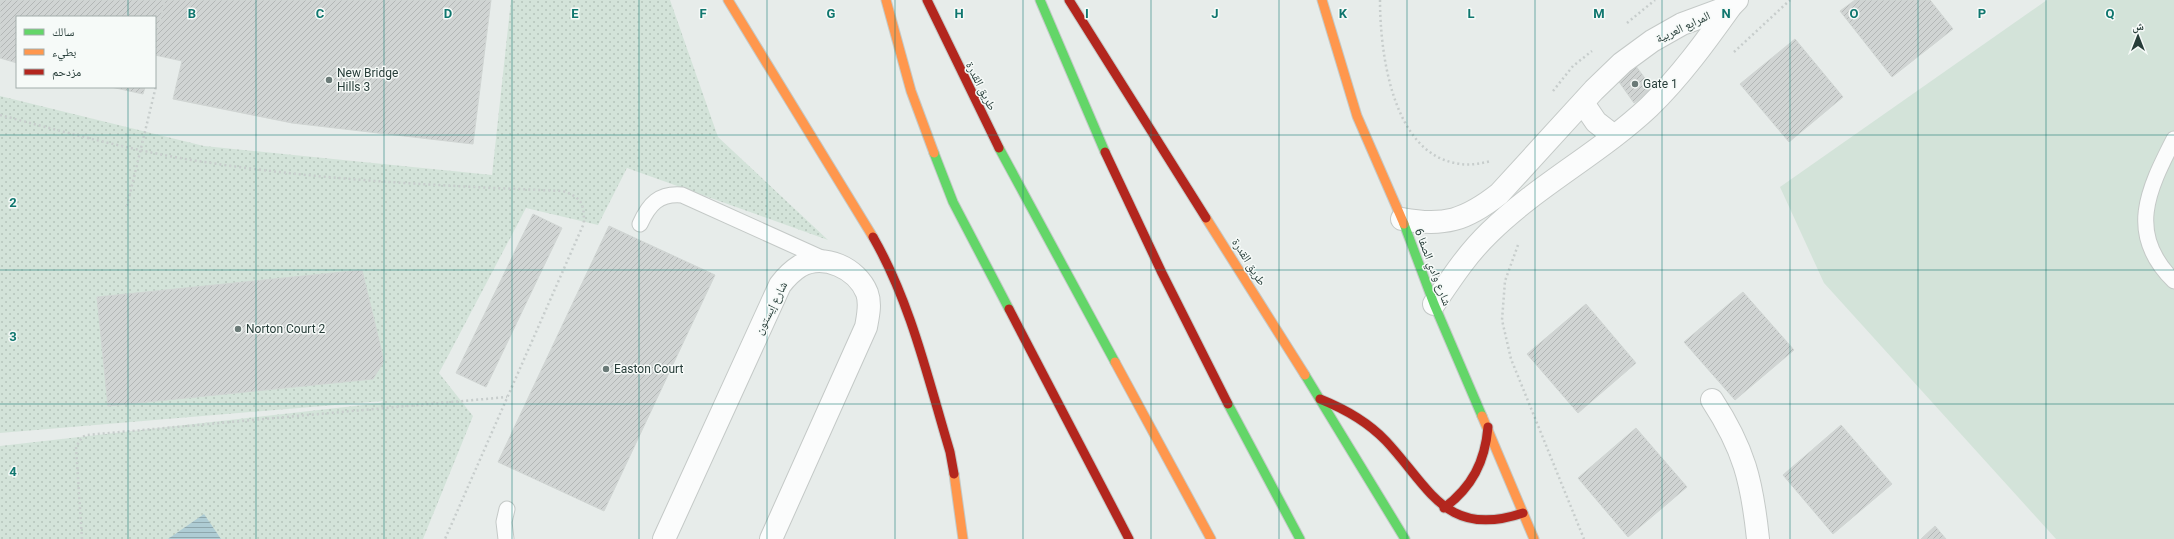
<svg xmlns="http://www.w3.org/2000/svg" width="2174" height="539" font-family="Roboto,'Noto Naskh Arabic',sans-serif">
<defs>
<pattern id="park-dots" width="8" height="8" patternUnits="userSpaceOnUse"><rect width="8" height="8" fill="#d3e3d9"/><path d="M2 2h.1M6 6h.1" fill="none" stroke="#b5c4bb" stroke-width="1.8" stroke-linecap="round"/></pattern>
<pattern id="water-rules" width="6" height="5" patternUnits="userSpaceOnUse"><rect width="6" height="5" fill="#aeccd4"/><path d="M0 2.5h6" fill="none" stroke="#8ea7ad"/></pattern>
<pattern id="building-hatch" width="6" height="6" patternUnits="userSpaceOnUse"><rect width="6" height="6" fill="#d0d4d3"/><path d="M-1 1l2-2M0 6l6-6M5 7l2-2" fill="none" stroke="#b3b7b6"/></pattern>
</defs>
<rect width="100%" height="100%" fill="#e7ecea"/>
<path fill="#d3e3d9" d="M2047,0H2174V539H2056L1824,283L1780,187Z"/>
<path fill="url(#park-dots)" d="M511,0H670L718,137L828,240L627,168L598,225L526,208L439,373L473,416L423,539H0V446L381,403L383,401L0,433V96L204,146L492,175Z"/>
<path fill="url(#water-rules)" d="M204,514L221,539H168Z"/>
<g fill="url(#building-hatch)" stroke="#d0d5d3">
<path d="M0,0H165L155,43V17H17V63L0,58Z"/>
<path d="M165,0H491L473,144L292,123L173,99L182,61L155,55V43Z"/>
<path d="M1855,0H1930L1953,29L1892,77L1840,11Z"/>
<path d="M1795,39L1843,97L1789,142L1740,84Z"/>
<path d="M1635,65L1653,89L1634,103L1617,79Z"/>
<path d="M111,87H145L143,94Z"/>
<path d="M533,214L562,228L486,387L456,373Z"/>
<path d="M609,226L715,275L604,511L498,462Z"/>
<path d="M362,270L384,361L373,379L108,406L97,297Z"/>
<path d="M1743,292L1794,350L1735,400L1684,342Z"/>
<path d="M1586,304L1636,363L1578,413L1527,354Z"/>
<path d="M1841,425L1892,484L1833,534L1783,475Z"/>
<path d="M1636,428L1687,487L1628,537L1578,478Z"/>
<path d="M1935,526L1946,539H1921Z"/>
</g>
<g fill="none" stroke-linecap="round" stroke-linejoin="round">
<defs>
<g id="lane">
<path d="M2174,139C2148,190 2126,234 2174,281"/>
<path d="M640,224C649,204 659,193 682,195L826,260"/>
<path d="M506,539L504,522L507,509"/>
</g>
<g id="street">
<path d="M1583,103L1596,122L1614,136"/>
<path d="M1402,219C1444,227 1466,220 1499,194L1594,90L1622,63L1652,41L1682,24L1731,6"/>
<path d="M1434,304C1451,279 1467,254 1490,232C1538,185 1600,153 1649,107C1680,77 1706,41 1731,6L1737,0"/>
<path d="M1712,400C1744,449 1752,481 1758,539"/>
<path d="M664,539L780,285C786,277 792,271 800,266C824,253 857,268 867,293C871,304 868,316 866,327L771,539"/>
</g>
<g id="fast">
<path d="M1040,0L1105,152"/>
<path d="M999,148L1115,362"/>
<path d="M934,153L953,202L1009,309"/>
<path d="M1404,224L1434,304L1482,416"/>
<path d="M1305,375L1405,539"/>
<path d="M1228,404L1300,539"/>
</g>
<g id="slow">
<path d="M728,0L873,237"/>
<path d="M886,0L911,91L934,153"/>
<path d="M1322,0L1357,116L1404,224"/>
<path d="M1206,218L1305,375"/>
<path d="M1115,362L1211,539"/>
<path d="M1482,416L1534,539"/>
<path d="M954,474L963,539"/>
</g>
<g id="jam">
<path d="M927,0L999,148"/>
<path d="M1069,0L1206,218"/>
<path d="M1105,152L1162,273L1228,404"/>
<path d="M873,237C911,303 928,379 950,452L954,474"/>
<path d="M1009,309L1129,539"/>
<path d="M1320,399C1345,409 1367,421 1386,441C1430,488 1446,539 1523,513"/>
<path d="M1444,508C1472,487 1485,462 1488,427"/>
</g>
</defs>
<use href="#lane" stroke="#c4c9c7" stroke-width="17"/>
<use href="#street" stroke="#c4c9c7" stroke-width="24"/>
<use href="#fast" stroke="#c4cac8" stroke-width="11"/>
<use href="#slow" stroke="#c4cac8" stroke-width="11"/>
<use href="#jam" stroke="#c4cac8" stroke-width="11"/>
<g stroke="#c7cdcc" stroke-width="2.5" stroke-dasharray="2 3" stroke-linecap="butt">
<path d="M1380,0C1380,52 1392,151 1455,163C1467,166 1479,164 1491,161"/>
<path d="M1627,23L1655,0"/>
<path d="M1734,52L1790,0"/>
<path d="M1553,91L1573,66L1592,51"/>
<path d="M0,115C72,134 144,154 218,164C332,181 448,186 563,191C582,198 584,203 584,223L445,539"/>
<path d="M127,206L156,86"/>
<path d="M1518,245L1505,281L1502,320L1511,359L1584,539"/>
<path d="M82,539L76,447L82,437L87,435L507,397"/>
</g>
<use href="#lane" stroke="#fbfcfc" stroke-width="15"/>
<use href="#street" stroke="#fbfcfc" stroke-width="22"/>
<use href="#fast" stroke="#63d668" stroke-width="9"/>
<use href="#slow" stroke="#ff974d" stroke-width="9"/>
<use href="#jam" stroke="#b3261e" stroke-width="9"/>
</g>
<path fill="none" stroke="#0f766e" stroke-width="1" stroke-opacity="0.55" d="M128,0V17M256,0V539M384,0V539M512,0V539M639,0V539M767,0V539M895,0V539M1023,0V539M1151,0V539M1279,0V539M1407,0V539M1535,0V539M1662,0V539M1790,0V539M1918,0V539M2046,0V539M128,87V539M0,135H2174M0,270H2174M0,404H2174"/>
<g fill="#6a7a77" stroke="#f6faf8" stroke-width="1.5">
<circle cx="329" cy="80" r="4"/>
<circle cx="1635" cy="84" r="4"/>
<circle cx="238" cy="329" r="4"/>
<circle cx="606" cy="369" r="4"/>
</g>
<g text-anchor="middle" stroke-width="3" stroke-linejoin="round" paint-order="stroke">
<g font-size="12" fill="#273d39" stroke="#f6faf8">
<text transform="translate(1683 27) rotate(-25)" y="4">المرابع العربية</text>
<text transform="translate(981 86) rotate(63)" y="4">طريق القدرة</text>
<text transform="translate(1249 262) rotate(58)" y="4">طريق القدرة</text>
<text transform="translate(1433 267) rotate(69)" y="4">شارع وادي الصفا 6</text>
<text transform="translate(771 308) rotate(-63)" y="4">شارع إيستون</text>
</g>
<g font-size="12" fill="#273d39" stroke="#f6faf8" text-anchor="start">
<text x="337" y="77">New Bridge<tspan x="337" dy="14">Hills 3</tspan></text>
<text x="1643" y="88">Gate 1</text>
<text x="246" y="333">Norton Court 2</text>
<text x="614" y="373">Easton Court</text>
</g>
</g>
<g font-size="13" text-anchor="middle" font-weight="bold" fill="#0f766e" stroke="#f6faf8" stroke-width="3" stroke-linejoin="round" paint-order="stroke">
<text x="192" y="18">B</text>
<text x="320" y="18">C</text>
<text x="448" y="18">D</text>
<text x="575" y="18">E</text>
<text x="703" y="18">F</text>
<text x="831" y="18">G</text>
<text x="959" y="18">H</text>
<text x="1087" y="18">I</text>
<text x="1215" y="18">J</text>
<text x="1343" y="18">K</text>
<text x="1471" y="18">L</text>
<text x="1599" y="18">M</text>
<text x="1726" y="18">N</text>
<text x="1854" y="18">O</text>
<text x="1982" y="18">P</text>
<text x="2110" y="18">Q</text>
<text x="13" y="207">2</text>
<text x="13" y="341">3</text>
<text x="13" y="476">4</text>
</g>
<rect x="16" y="16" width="140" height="72" fill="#f6faf8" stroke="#a3aeac"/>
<rect x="24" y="29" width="20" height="6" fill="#63d668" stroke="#a3aeac"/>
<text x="52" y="36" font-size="12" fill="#273d39">سالك</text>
<rect x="24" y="49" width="20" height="6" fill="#ff974d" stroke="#a3aeac"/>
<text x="52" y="56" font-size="12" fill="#273d39">بطيء</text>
<rect x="24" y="69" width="20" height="6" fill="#b3261e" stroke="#a3aeac"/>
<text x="52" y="76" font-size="12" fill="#273d39">مزدحم</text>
<g transform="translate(2138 36)" stroke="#f6faf8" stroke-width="3" paint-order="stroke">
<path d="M0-3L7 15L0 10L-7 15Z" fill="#273d39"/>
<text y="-6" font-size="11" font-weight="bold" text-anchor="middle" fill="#273d39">ش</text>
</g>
</svg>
